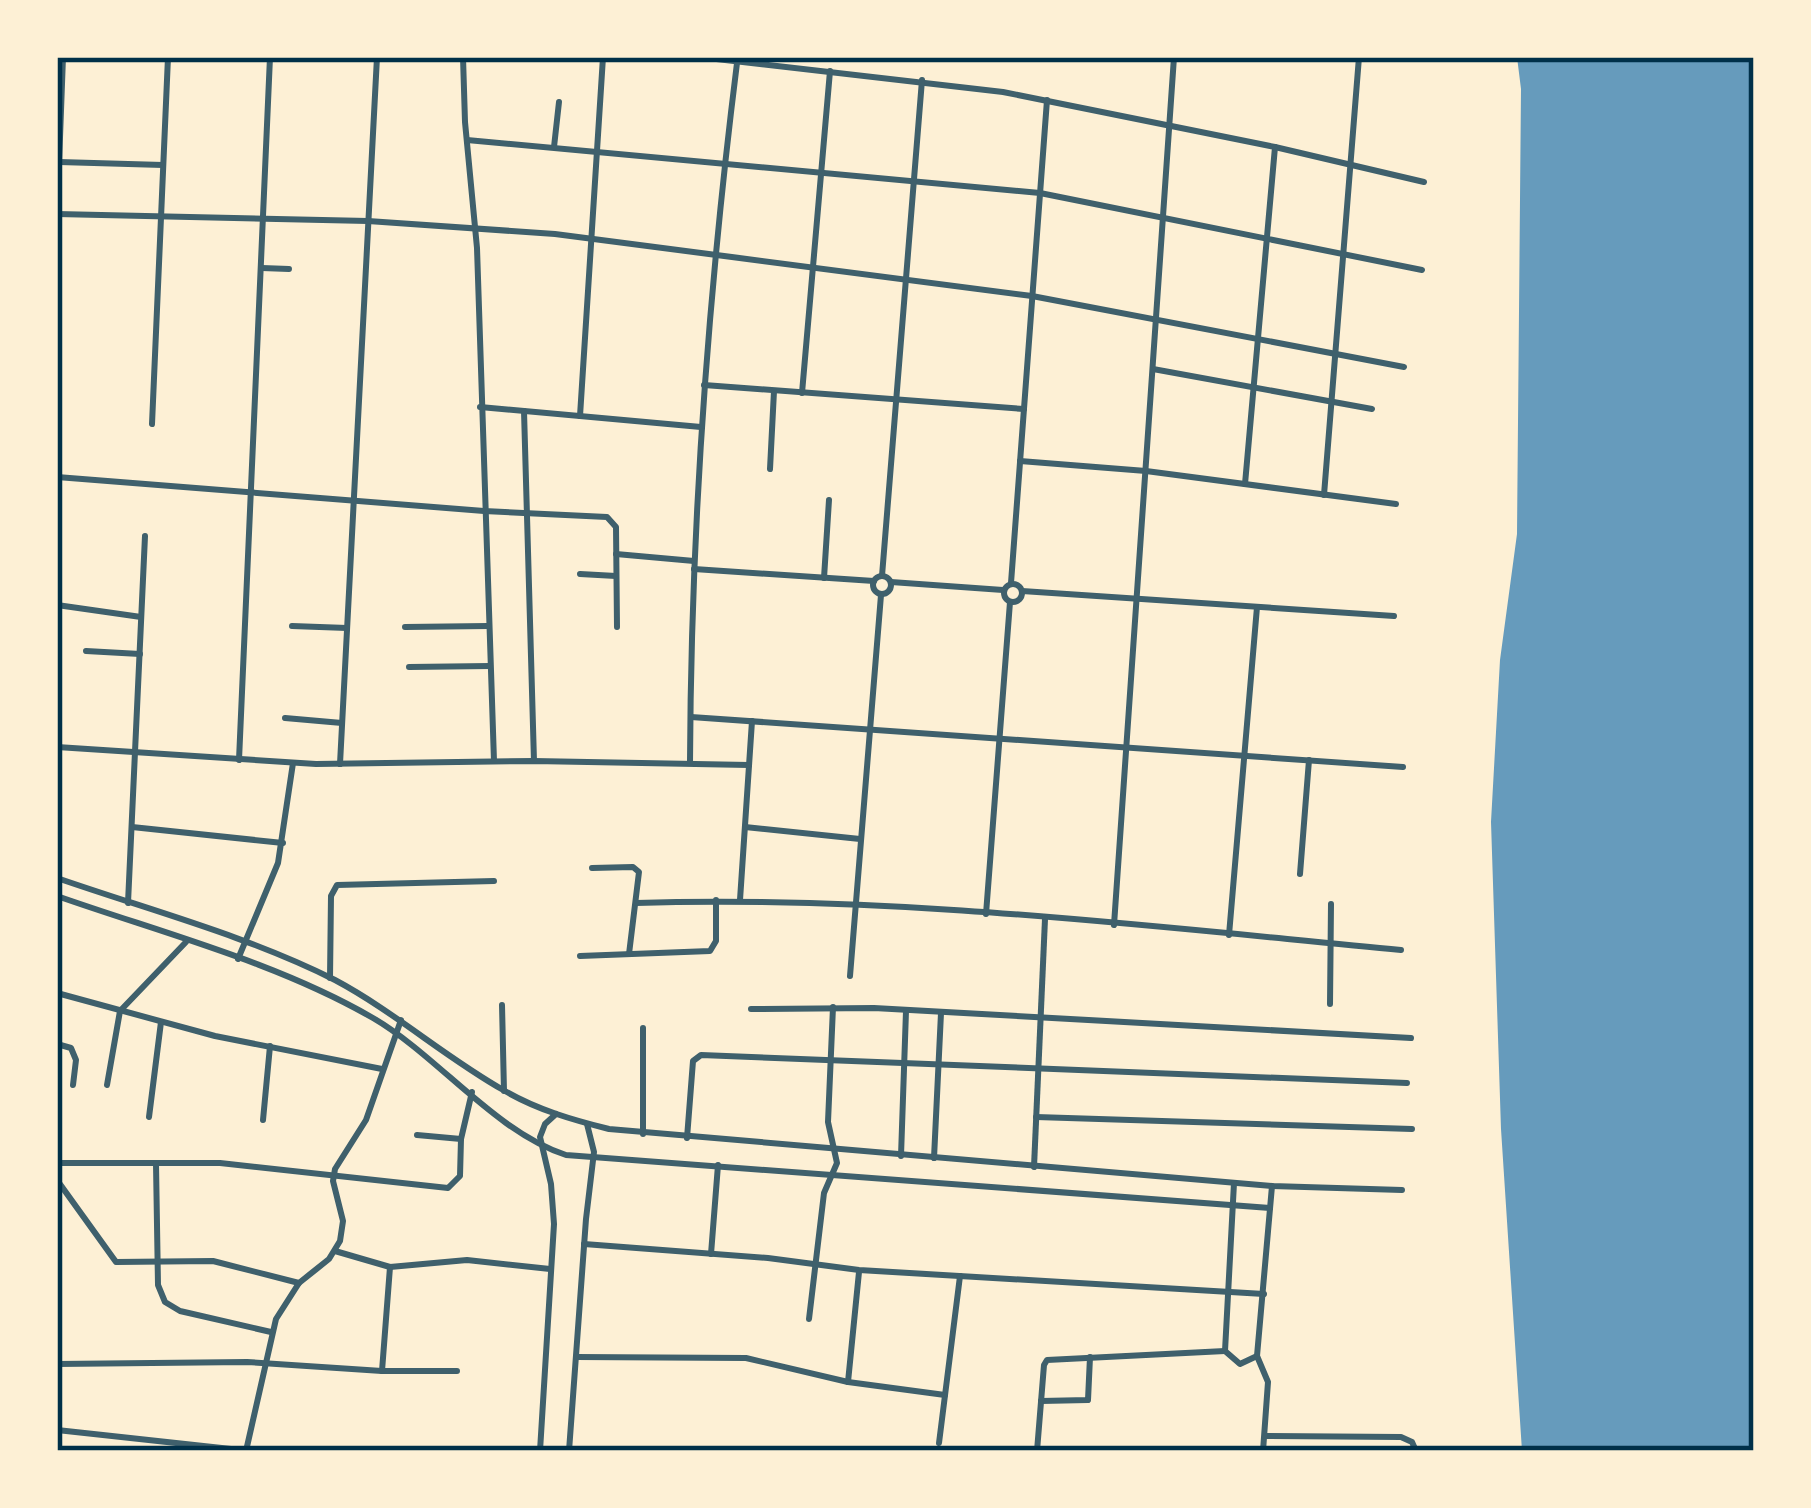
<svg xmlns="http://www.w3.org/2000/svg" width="1811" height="1508" font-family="'Titillium Web',sans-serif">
<rect width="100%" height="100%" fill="#fdf0d5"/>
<path fill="#669bbc" d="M1517,57H1754V1451H1522L1501,1129L1491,822L1500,660L1517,534L1521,89Z"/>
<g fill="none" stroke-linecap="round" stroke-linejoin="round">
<g stroke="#3f606c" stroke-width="6">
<path d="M463,57L465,122L477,248L494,761"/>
<path d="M699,57L1003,92L1275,147L1424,182"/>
<path d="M1293,58V57"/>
<path d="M467,140L1040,193L1422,270"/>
<path d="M554,147L559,102"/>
<path d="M59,162L163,165"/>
<path d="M57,214L368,221L555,234L1032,296L1404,367"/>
<path d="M57,218L63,57"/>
<path d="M262,268L289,269"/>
<path d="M1153,369L1372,409"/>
<path d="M704,385L1024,409"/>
<path d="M802,393L830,71"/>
<path d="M480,407L701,427"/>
<path d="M524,411L534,761"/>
<path d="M580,416L603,57"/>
<path d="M152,424L168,57"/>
<path d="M1020,461L1146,471L1396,504"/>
<path d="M770,469L774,391"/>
<path d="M57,477L484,511L607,517L616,527L617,627"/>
<path d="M1245,484L1275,147"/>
<path d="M1324,495L1359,57"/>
<path d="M616,554L694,561"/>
<path d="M694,569L874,581"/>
<path d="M580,574L616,576"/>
<circle cx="882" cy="585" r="9"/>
<path d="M882,576L922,80"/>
<path d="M824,578L829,500"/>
<path d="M891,582L1003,590"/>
<path d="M1011,583L1047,100"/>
<circle cx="1013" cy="593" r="9"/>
<path d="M1022,591L1394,616"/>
<path d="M57,605L141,617"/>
<path d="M292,626L347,628"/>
<path d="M405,627L488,626"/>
<path d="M86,651L140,654"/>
<path d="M409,667L490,666"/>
<path d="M691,717L1403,767"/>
<path d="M285,718L342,723"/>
<path d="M57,747L316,764L534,761L749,765"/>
<path d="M239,760L270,57"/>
<path d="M690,762C691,528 708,295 737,63"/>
<path d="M340,764L377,57"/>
<path d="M132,827L283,843"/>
<path d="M745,827L860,839"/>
<path d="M592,868L633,867L639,872L629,954"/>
<path d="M1300,874L1309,760"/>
<path d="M57,878C149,910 248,936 335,980C395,1012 446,1058 505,1091C538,1110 573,1120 609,1129L1272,1186L1402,1190"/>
<path d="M57,896C162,933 276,962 373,1018C438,1056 495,1132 566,1155L1270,1208"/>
<path d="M740,900L752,721"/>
<path d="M128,903L145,536"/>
<path d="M636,903C891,895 1147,926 1401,950"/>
<path d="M986,914L1010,602"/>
<path d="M1114,925L1174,57"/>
<path d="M1229,935L1257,607"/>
<path d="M580,956L710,951L716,941V900"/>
<path d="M238,959L278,863L293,763"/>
<path d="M850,976L881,595"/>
<path d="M330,978L331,896L337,885L494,881"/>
<path d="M57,993L215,1036L382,1069"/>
<path d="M1330,1004L1331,904"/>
<path d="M502,1005L504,1091"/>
<path d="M751,1009L874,1008L1411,1038"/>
<path d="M57,1044L71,1048L76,1060L73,1085"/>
<path d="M107,1085L120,1011L186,942"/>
<path d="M149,1117L161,1022"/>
<path d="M1036,1117L1412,1129"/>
<path d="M263,1120L270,1046"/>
<path d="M643,1134V1028"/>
<path d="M417,1135L461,1139"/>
<path d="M687,1138L693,1061L701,1055L1407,1083"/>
<path d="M901,1156L906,1011"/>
<path d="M934,1158L941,1013"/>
<path d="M57,1163H220L448,1188L460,1176L461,1139L472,1092"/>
<path d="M156,1164L158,1285L165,1302L180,1311L271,1332"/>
<path d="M1034,1167L1045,919"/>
<path d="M57,1180L116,1262L213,1261L299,1283"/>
<path d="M1234,1183L1225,1351L1240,1364L1257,1356"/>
<path d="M584,1244L768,1258L859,1270L1264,1294"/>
<path d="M335,1251L390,1267L467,1260L550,1269"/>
<path d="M711,1254L718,1165"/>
<path d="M809,1319L824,1193L837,1163L828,1122L833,1007"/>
<path d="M576,1357L746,1358L848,1382L945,1395"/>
<path d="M57,1364L247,1362L382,1371H457"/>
<path d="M382,1371L390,1267"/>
<path d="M848,1382L859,1272"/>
<path d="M1041,1401L1088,1400L1090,1357"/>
<path d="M57,1430L231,1449L314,1451"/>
<path d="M1265,1436L1401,1437L1412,1442L1416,1451"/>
<path d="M939,1443L960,1276"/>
<path d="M246,1451L276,1319L299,1283L329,1259L340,1241L343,1221L333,1181L335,1169L366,1120L401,1020"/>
<path d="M540,1451L554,1224L551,1184L540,1137L545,1124L556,1114"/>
<path d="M569,1451L586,1219L594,1152L587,1124"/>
<path d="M1037,1451L1044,1365L1047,1360L1225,1351"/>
<path d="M1263,1451L1268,1382L1257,1356L1272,1186"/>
</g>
</g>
<rect width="1811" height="1508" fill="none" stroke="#fdf0d5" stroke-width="120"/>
<rect x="60" y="60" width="1691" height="1388" fill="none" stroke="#003049" stroke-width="4.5"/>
</svg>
